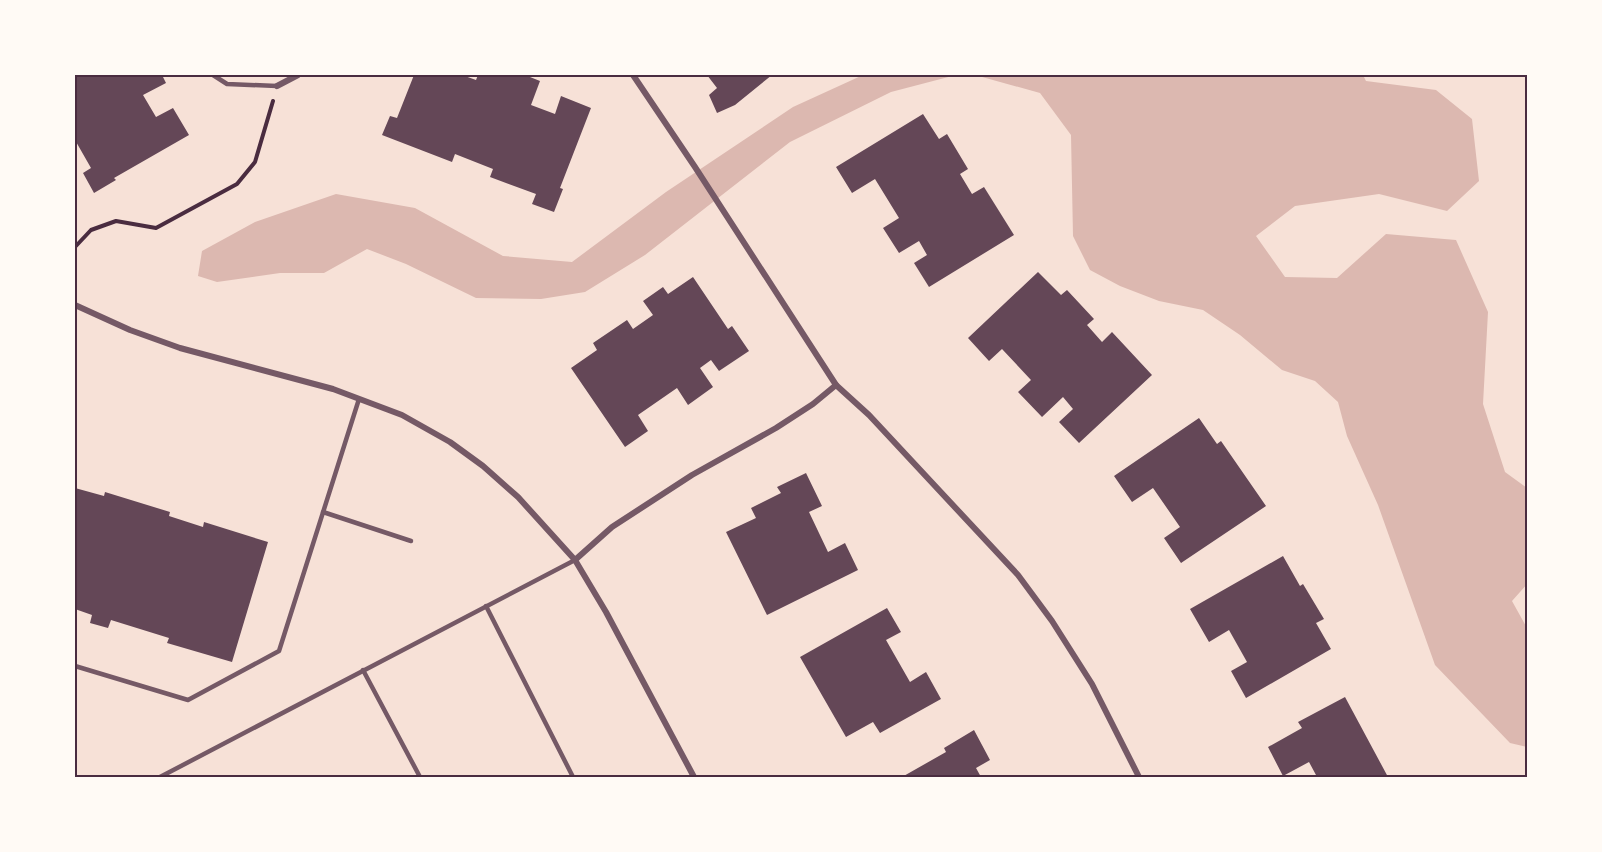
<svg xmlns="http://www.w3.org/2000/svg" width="1602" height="852" font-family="'PT Sans Narrow',sans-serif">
<rect width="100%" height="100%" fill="#f7e1d7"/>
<g fill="#dcb8b0">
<path d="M863,75H956L891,92L790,142L645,255L585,292L541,299L476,298L406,264L367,249L324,273H280L217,282L198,276L202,251L255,222L336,194L415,208L503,256L572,262L666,192L793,107Z"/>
<path d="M975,75H1363L1366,81L1436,90L1472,119L1479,181L1447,211L1379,194L1295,206L1256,236L1285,277L1337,278L1386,234L1456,240L1488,312L1483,404L1505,472L1527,488V584L1512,601L1527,628V747L1510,743L1435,665L1378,505L1347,436L1338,402L1315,381L1282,370L1240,335L1203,310L1159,301L1120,286L1090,270L1073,236L1071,135L1040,93Z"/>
</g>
<g fill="#644757">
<path d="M75,75H162L166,83L143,95L156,117L173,108L189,135L114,178L116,180L94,193L83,173L91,168L75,140Z"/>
<path d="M414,75H462L476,80L478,75H525L540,81L531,105L555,114L561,96L591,108L560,188L563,189L554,212L532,204L536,194L490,177L493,169L455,154L452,162L382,135L390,116L397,118Z"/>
<path d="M707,75H772L735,105L717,113L709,95L717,88Z"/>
<path d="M923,114L939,139L947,134L968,169L960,174L972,194L984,187L1014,235L929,287L914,263L927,255L919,241L899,253L883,228L899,218L875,179L852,193L836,167Z"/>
<path d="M1038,272L1061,295L1067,290L1094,319L1087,325L1102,342L1112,332L1152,375L1079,443L1059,422L1073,409L1063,397L1042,417L1018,392L1031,380L1002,349L989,361L968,338Z"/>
<path d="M693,277L728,329L732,326L749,351L719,371L711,360L700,368L713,387L688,405L677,388L638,415L648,431L625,447L571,368L597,350L593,343L627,320L633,329L653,315L643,301L663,287L668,294Z"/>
<path d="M1199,418L1217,444L1221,441L1266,506L1181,563L1164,538L1180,527L1153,488L1132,502L1114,476Z"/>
<path d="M806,473L822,506L809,512L828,552L845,543L858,570L767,615L726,532L756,518L751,508L781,493L777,487Z"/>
<path d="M75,488L104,496L105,492L170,512L169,516L203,527L204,522L268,542L232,662L167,643L169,638L111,620L108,628L90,623L92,615L75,609Z"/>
<path d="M1283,556L1300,586L1303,584L1324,619L1316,623L1331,649L1246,698L1231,671L1247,662L1229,630L1209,642L1190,609Z"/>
<path d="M887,608L901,632L886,640L910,682L926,672L941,699L880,733L873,722L846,737L800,657Z"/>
<path d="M1345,697L1388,777H1313L1316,775L1309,762L1283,776L1268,747L1302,728L1298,722Z"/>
<path d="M974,730L990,760L976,768L981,777H902L946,752L944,748Z"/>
</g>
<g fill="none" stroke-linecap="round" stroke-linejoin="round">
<path stroke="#4a2c40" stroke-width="4" d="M75,247L91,230L116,221L156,228L237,184L255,162L273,101"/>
<g stroke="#755966" stroke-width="4.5">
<path d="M213,75L227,84L277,86"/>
<path d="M323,512L411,541"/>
<path d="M486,606L573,777"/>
<path d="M75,666L188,700L279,651L359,399"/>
<path d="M363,670L420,777"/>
<path d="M160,777L575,560"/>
</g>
<g stroke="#755966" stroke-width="6">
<path d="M633,75L695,167L836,385L869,415L1018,575L1052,621L1092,684L1139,777"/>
<path d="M277,86L298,75"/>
<path d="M75,305L130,330L180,348L333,389L402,415L450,442L483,466L518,497L575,560L606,612L694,777"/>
<path d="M575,560L612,527L692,475L776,428L813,404L836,385"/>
</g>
</g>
<rect width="1602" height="852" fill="none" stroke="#fffaf5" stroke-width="153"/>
<rect x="76" y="76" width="1450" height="700" fill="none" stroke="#4a2c40" stroke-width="2"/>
</svg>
